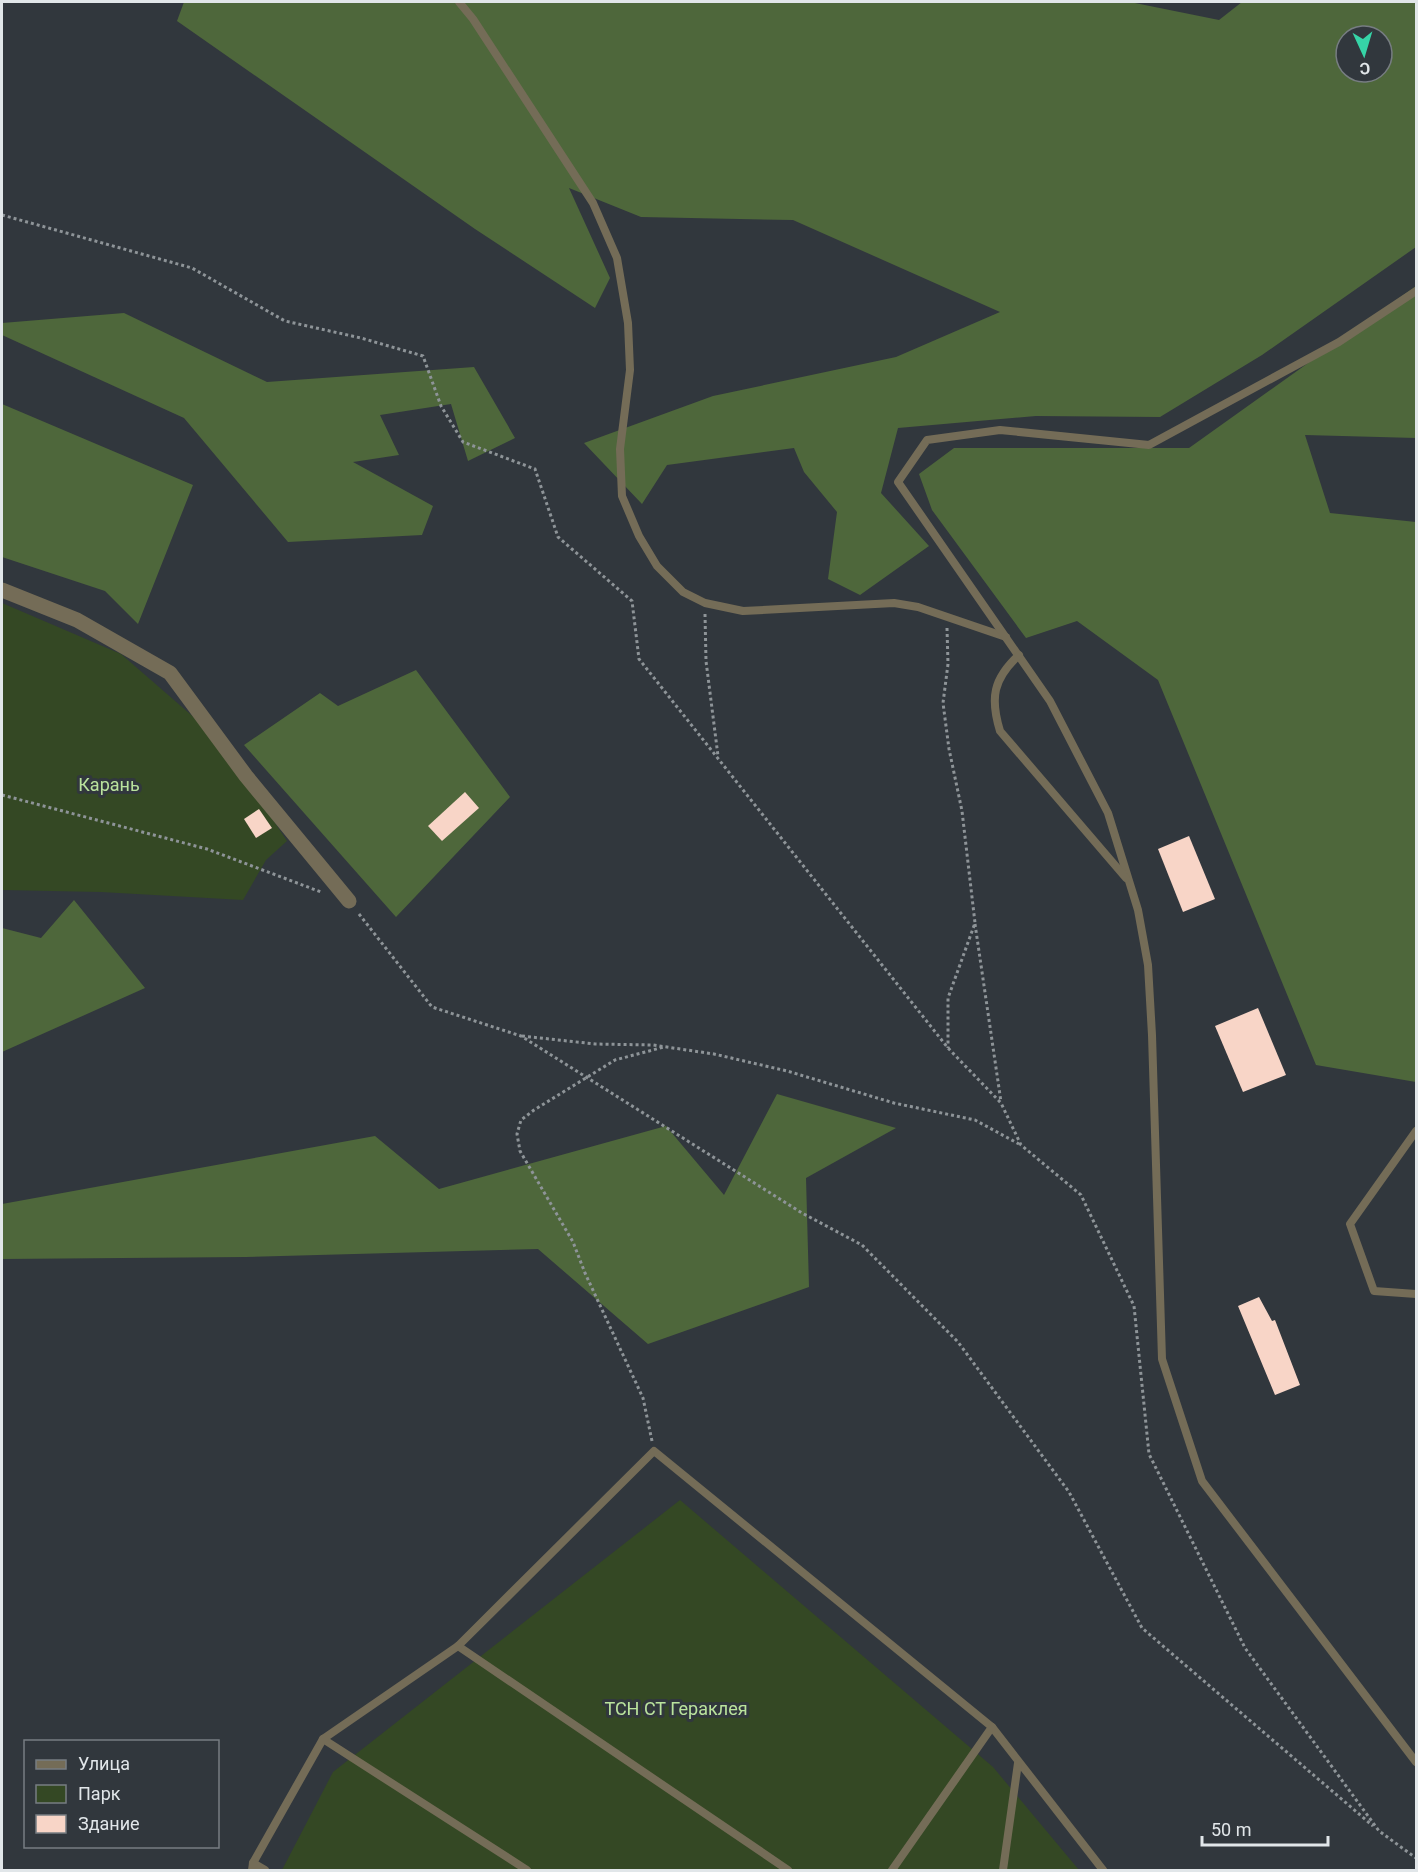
<svg xmlns="http://www.w3.org/2000/svg" width="1418" height="1872" font-family="Roboto,sans-serif">
<rect width="100%" height="100%" fill="#31373d"/>
<g fill="#344824">
<path d="M2,603L121,654L220,740L287,841L266,860L243,900L101,892L2,890Z"/>
<path d="M680,1500L993,1767L1079,1870H282L333,1772Z"/>
</g>
<g fill="#4e673b" fill-rule="evenodd">
<path d="M184,2H1130L1219,20L1242,2H1416V247L1262,355L1160,417L1036,416L898,428L881,493L929,546L860,595L828,579L837,512L804,472L794,448L667,465L642,504L584,443L713,396L896,357L1000,312L793,220L641,217L569,188L610,278L595,308L475,229L177,21ZM1346,36H1382V72H1346Z"/>
<path d="M1416,286V438L1305,435L1330,513L1416,522V1082L1316,1065L1158,680L1077,621L1026,638L932,510L919,474L954,448H1189Z"/>
<path d="M124,313L267,382L474,367L515,438L468,461L451,404L380,415L399,455L353,462L433,506L422,535L288,542L184,418L2,335V323Z"/>
<path d="M2,404L193,485L138,624L105,591L2,557Z"/>
<path d="M416,670L510,797L396,917L244,745L320,693L338,706Z"/>
<path d="M74,900L145,988L2,1052V928L41,938Z"/>
<path d="M777,1094L896,1128L806,1178L809,1287L648,1344L538,1249L245,1257L2,1259V1204L375,1136L439,1189L666,1126L724,1195Z"/>
</g>
<g fill="#f8d5c7">
<path d="M465,792L479,808L442,841L428,826Z"/>
<path d="M259,809L272,828L256,838L244,819Z"/>
<path d="M1189,836L1215,899L1183,912L1158,849Z"/>
<path d="M1258,1008L1286,1075L1243,1092L1215,1026Z"/>
<path d="M1259,1297L1272,1321L1275,1320L1300,1385L1275,1395L1238,1306Z"/>
</g>
<g fill="none" stroke-linecap="round" stroke-linejoin="round">
<g stroke="#8e9498" stroke-width="3" stroke-dasharray="3 3" stroke-linecap="butt">
<path d="M2,215L192,268L285,321L361,338L423,356L441,406L463,442L535,469L558,537L632,601L639,659L948,1048L1001,1103L1021,1145L1081,1195L1134,1306L1149,1454L1245,1648L1379,1831L1416,1858"/>
<path d="M705,614L706,661L718,756"/>
<path d="M947,628L948,664L943,703L949,749L962,811L975,923L948,998V1048"/>
<path d="M2,795L207,849L321,892"/>
<path d="M359,914L432,1007L521,1036L802,1213L862,1245L958,1342L1069,1492L1142,1628L1373,1826"/>
<path d="M975,924L1001,1102"/>
<path d="M522,1036L595,1044L653,1045L714,1054L787,1071L894,1103L975,1120L1019,1144"/>
<path d="M652,1441L643,1398L585,1273L573,1242L520,1151L517,1134L521,1120L534,1110L615,1060L664,1047"/>
</g>
<g stroke="#746c57" stroke-width="8">
<path d="M459,2L473,19L593,203L617,258L628,323L630,370L620,449L622,496L639,536L657,566L683,592L705,603L743,611L894,603L918,607L1006,637"/>
<path d="M1416,291L1339,342L1149,445L1000,430L927,440L898,482L1050,701L1108,813L1138,910L1148,965L1152,1035L1162,1359L1202,1481L1416,1762"/>
<path d="M1019,655C993,679 990,698 1000,731L1126,878"/>
<path d="M1416,1131L1350,1224L1374,1291L1416,1294"/>
<path d="M458,1646L788,1870"/>
<path d="M323,1739L527,1870"/>
<path d="M253,1863L323,1739L458,1646L654,1451L992,1727L1103,1870"/>
<path d="M252,1870L253,1863L265,1870"/>
<path d="M892,1870L992,1727"/>
<path d="M1003,1870L1018,1763"/>
</g>
<path stroke="#746c57" stroke-width="15" d="M2,590L77,620L170,673L246,776L349,901"/>
</g>
<g text-anchor="middle" stroke-width="6" stroke-linejoin="round" paint-order="stroke">
<g font-size="18" fill="#bae39d" stroke="#31373d">
<text x="109" y="791">Карань</text>
<text x="676" y="1715">ТСН СТ Гераклея</text>
</g>
</g>
<rect width="1418" height="1872" fill="none" stroke="#e1e6e9" stroke-width="6"/>
<rect x="24" y="1740" width="195" height="108" fill="#31373d" stroke="#777d82" stroke-width="1.5"/>
<rect x="36" y="1760" width="30" height="9" fill="#746c57" stroke="#777d82" stroke-width="1.5"/>
<text x="78" y="1770" font-size="18" fill="#e1e6e9">Улица</text>
<rect x="36" y="1785" width="30" height="18" fill="#344824" stroke="#777d82" stroke-width="1.5"/>
<text x="78" y="1800" font-size="18" fill="#e1e6e9">Парк</text>
<rect x="36" y="1815" width="30" height="18" fill="#f8d5c7" stroke="#777d82" stroke-width="1.5"/>
<text x="78" y="1830" font-size="18" fill="#e1e6e9">Здание</text>
<g transform="translate(1364 54) rotate(176)"><circle r="28" fill="#31373d" stroke="#777d82" stroke-width="1.5"/>
<path d="M0-4.5L10 22L0 15L-10 22Z" fill="#36d4a7"/>
<text y="-9" font-size="16" font-weight="bold" text-anchor="middle" fill="#e1e6e9">С</text>
</g>
<path d="M1202 1836v9h126v-9" fill="none" stroke="#e1e6e9" stroke-width="3"/>
<text x="1211" y="1836" font-size="18" fill="#e1e6e9" stroke="#31373d" stroke-width="4.5" paint-order="stroke">50 m</text>
</svg>
